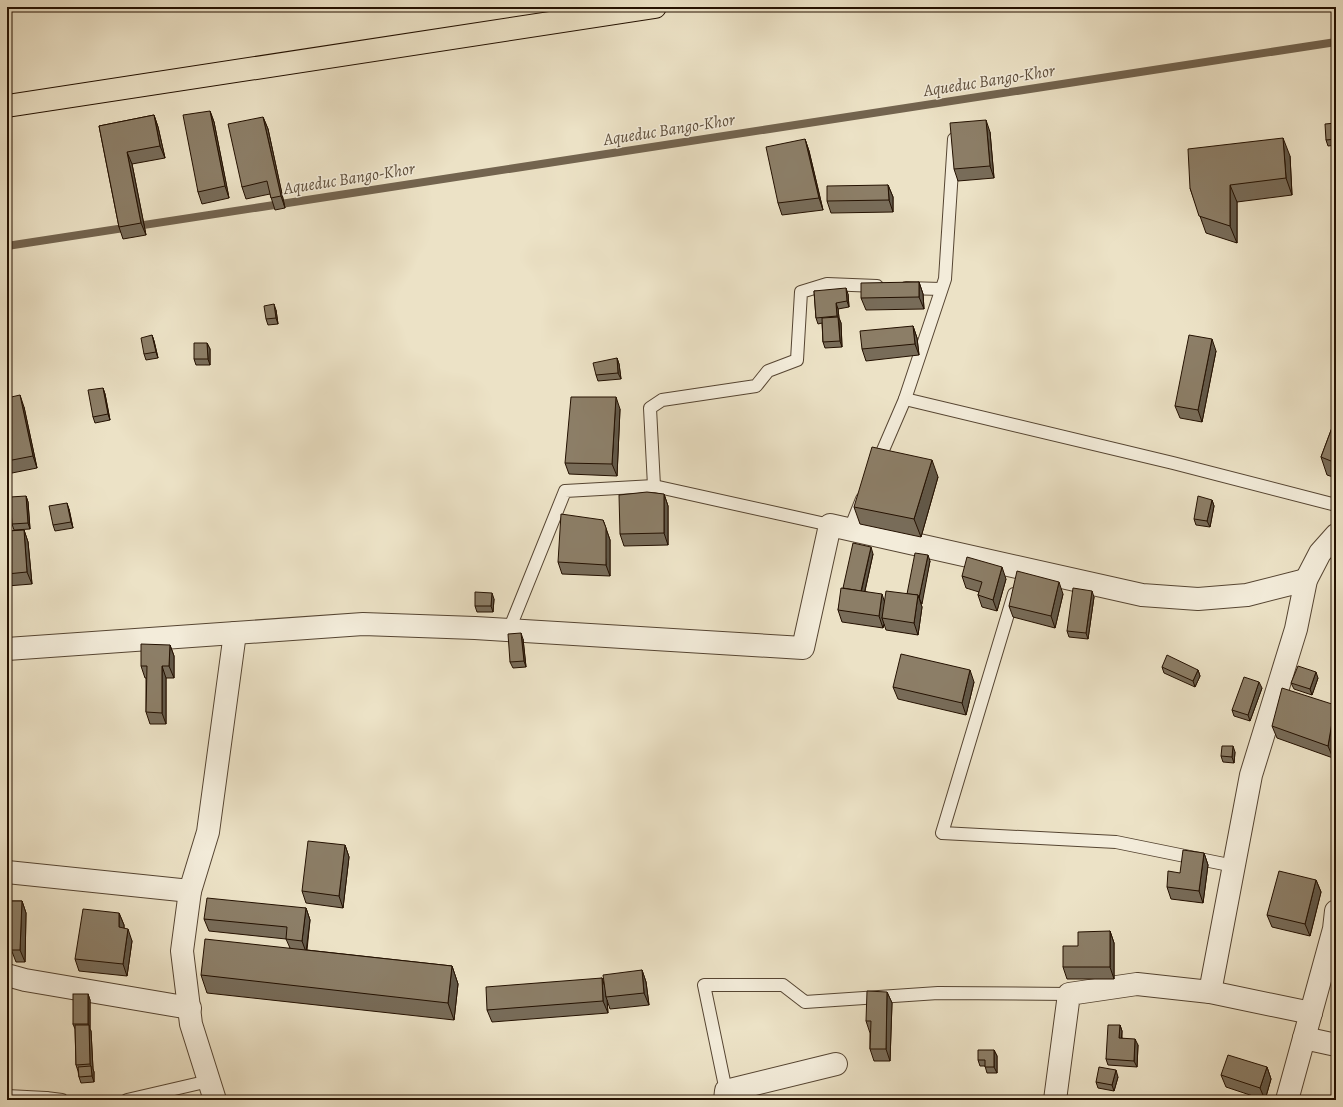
<svg xmlns="http://www.w3.org/2000/svg" width="1343" height="1107" font-family="Alegreya,serif">
<rect width="100%" height="100%" fill="#ece2c6"/>
<filter id="stains"><feTurbulence type="fractalNoise" baseFrequency=".005" numOctaves="4"/><feColorMatrix values="0 0 0 0 .2 0 0 0 0 .09 0 0 0 0 .02 0 0 0 .5 -.17"/></filter>
<radialGradient id="worn" r=".72"><stop offset=".6" stop-color="#630" stop-opacity="0"/><stop offset="1" stop-color="#630" stop-opacity=".3"/></radialGradient>
<g fill="none" stroke-linecap="round" stroke-linejoin="round">
<path stroke="#73644f" stroke-width="8" d="M7,246L1336,42"/>
<defs>
<g id="service">
<path d="M906,288L941,289"/>
<path d="M905,399L945,279L954,139"/>
<path d="M877,464L905,399L1173,463L1336,505"/>
<path d="M654,486L650,408L662,400L756,386L768,371L797,360L801,292L827,284L877,286"/>
<path d="M850,529L862,499"/>
<path d="M1014,594L942,833L1116,842L1234,866"/>
<path d="M509,630L565,491L654,486L830,525"/>
<path d="M726,1091L704,985H783L805,1002L938,993L1069,994"/>
<path d="M7,1096L46,1098L47,1100"/>
<path d="M46,1098L62,1100"/>
<path d="M127,1100L209,1081"/>
</g>
<g id="minor">
<path d="M7,649L363,624L475,628L803,648L830,525L1142,595L1198,599L1247,595L1306,580"/>
<path d="M7,872L190,891"/>
<path d="M7,975L25,980L190,1008"/>
<path d="M1210,992L1251,775L1296,629L1306,580L1320,553L1336,535"/>
<path d="M1304,1038L1336,1045"/>
<path d="M215,1100L191,1024L182,951L190,891L208,832L235,633"/>
<path d="M725,1100L726,1091L836,1064"/>
<path d="M1055,1100L1069,994L1137,984L1210,992L1311,1013"/>
<path d="M1287,1100L1334,929L1336,911"/>
</g>
<path id="trunk" d="M7,106L655,7"/>
</defs>
<use href="#service" stroke="#564532" stroke-width="14"/>
<use href="#minor" stroke="#564532" stroke-width="24"/>
<use href="#trunk" stroke="#241101" stroke-width="24"/>
<use href="#service" stroke="#f3ecda" stroke-width="12"/>
<use href="#minor" stroke="#f3ecda" stroke-width="22"/>
<use href="#trunk" stroke="#ece2c6" stroke-width="22"/>
</g>
<g fill="#786c59" stroke="#241101">
<path d="M210,111L214,122L229,198L202,204L198,192Z"/>
<path d="M154,115L158,127L165,158L132,164L146,235L123,239L119,227L99,126Z"/>
<path d="M263,117L268,129L285,208L275,210L270,194L246,199L242,187Z"/>
<path d="M1336,123V145L1328,146L1326,140Z"/>
<path d="M990,132L994,178L958,181L954,169Z"/>
<path d="M805,139L809,151L823,210L782,215L778,203Z"/>
<path d="M1290,156L1292,195L1237,202V243L1206,233L1190,188Z"/>
<path d="M888,185L893,197V212L831,213L827,201Z"/>
<path d="M919,282L923,294L924,309L866,310L861,298Z"/>
<path d="M814,291L848,294L849,307L838,309L839,318L841,323L842,347L825,348L823,342L822,323L818,324L816,318Z"/>
<path d="M276,310L278,324L268,325L266,319Z"/>
<path d="M913,326L917,338L919,355L866,361L862,349Z"/>
<path d="M152,335L154,341L158,358L146,360L144,354Z"/>
<path d="M207,343L210,349V365H196L194,359Z"/>
<path d="M1216,351L1202,422L1180,418L1175,406Z"/>
<path d="M617,358L619,364L621,379L598,381L596,375Z"/>
<path d="M103,388L105,394L110,420L95,423L93,417Z"/>
<path d="M7,398L24,407L37,468L7,474Z"/>
<path d="M620,409L617,476L569,474L565,463Z"/>
<path d="M1336,417V478L1327,475L1321,457Z"/>
<path d="M938,477L921,537L860,524L854,507Z"/>
<path d="M664,494L668,506V545L624,546L620,534Z"/>
<path d="M26,496L28,502L30,529L14,530L12,524Z"/>
<path d="M1212,500L1214,506L1210,527L1196,525L1194,519Z"/>
<path d="M69,509L73,528L55,531L53,525Z"/>
<path d="M603,520L610,540V576L562,574L558,562Z"/>
<path d="M24,530L28,542L32,584L7,586V531Z"/>
<path d="M873,554L865,591L885,601L907,594L930,561L921,604L922,607L918,635L886,630L884,624L883,628L842,622L838,610L843,588Z"/>
<path d="M962,576L1006,579L997,611L982,607L978,595L979,592L966,588Z"/>
<path d="M1063,594L1055,628L1013,617L1009,606Z"/>
<path d="M1094,597L1088,639L1069,637L1067,631Z"/>
<path d="M494,599L493,612H477L475,606Z"/>
<path d="M523,639L526,667L513,668L510,662Z"/>
<path d="M170,645L174,656V678H166V724H150L146,712V678H145L141,666Z"/>
<path d="M1162,667L1198,670L1200,676L1195,687L1164,673Z"/>
<path d="M1318,678L1312,695L1294,689L1291,683Z"/>
<path d="M974,682L966,715L898,699L893,687Z"/>
<path d="M1262,688L1250,721L1234,716L1232,710Z"/>
<path d="M1335,705L1336,709V736L1333,758L1277,738L1272,726Z"/>
<path d="M1235,752L1234,763L1223,762L1221,756Z"/>
<path d="M345,845L349,857L343,908L306,903L302,891Z"/>
<path d="M1204,853L1208,865L1203,903L1171,899L1167,887L1180,873Z"/>
<path d="M1316,880L1321,892L1310,936L1272,927L1267,915Z"/>
<path d="M7,901H22L26,913L25,962H16L11,949L7,950V957Z"/>
<path d="M306,908L310,920L307,950L452,966L458,984L454,1020L207,993L201,975L290,948L286,939L209,931L204,919Z"/>
<path d="M119,913L124,925V928L132,941L127,976L79,971L75,959Z"/>
<path d="M1110,931L1114,943V979H1067L1063,967L1078,946Z"/>
<path d="M642,970L646,982L649,1005L610,1009L607,1000L608,1013L492,1022L487,1010L602,978L605,986Z"/>
<path d="M887,992L892,1003L890,1061H874L870,1049V1033L866,1021Z"/>
<path d="M88,994L90,1000V1029L91,1031L93,1069L94,1072V1082L81,1083L79,1077L78,1071L76,1065L75,1029L73,1024Z"/>
<path d="M1120,1025L1122,1031V1038L1138,1045L1137,1067L1108,1065L1106,1059Z"/>
<path d="M994,1050L997,1056V1073H987L985,1066H980L978,1060Z"/>
<path d="M1267,1067L1271,1079L1265,1100L1226,1087L1221,1075Z"/>
<path d="M1118,1077L1114,1091L1098,1088L1096,1082Z"/>
</g>
<g fill="#625848" stroke="#241101">
<path d="M210,111L214,122L229,198L225,186Z"/>
<path d="M154,115L158,127L165,158L160,146Z"/>
<path d="M263,117L268,129L285,208L281,196Z"/>
<path d="M986,120L990,132L994,178L990,166Z"/>
<path d="M1283,138L1290,156L1292,195L1286,178Z"/>
<path d="M805,139L809,151L823,210L819,198Z"/>
<path d="M127,152L132,164L146,235L141,223Z"/>
<path d="M888,185L893,197V212L889,200Z"/>
<path d="M1230,185L1237,202V243L1230,226Z"/>
<path d="M919,282L923,294L924,309L919,297Z"/>
<path d="M846,288L848,294L849,307L847,301Z"/>
<path d="M836,303L838,309L839,318L841,323L842,347L840,341L839,321L837,316Z"/>
<path d="M274,304L276,310L278,324L276,318Z"/>
<path d="M913,326L917,338L919,355L915,344Z"/>
<path d="M152,335L154,341L158,358L156,352Z"/>
<path d="M1212,339L1216,351L1202,422L1198,410Z"/>
<path d="M207,343L210,349V365L208,359Z"/>
<path d="M617,358L619,364L621,379L618,373Z"/>
<path d="M103,388L105,394L110,420L108,414Z"/>
<path d="M20,395L24,407L37,468L33,456Z"/>
<path d="M616,397L620,409L617,476L612,464Z"/>
<path d="M932,460L938,477L921,537L914,519Z"/>
<path d="M664,494L668,506V545L664,533Z"/>
<path d="M26,496L28,502L30,529L28,523Z"/>
<path d="M1212,500L1214,506L1210,527L1207,521Z"/>
<path d="M67,503L69,509L73,528L71,522Z"/>
<path d="M603,520L610,540V576L606,565Z"/>
<path d="M24,530L28,542L32,584L27,572Z"/>
<path d="M871,547L873,554L863,599L861,593Z"/>
<path d="M928,555L930,561L922,604L919,598Z"/>
<path d="M1002,567L1006,579L997,611L993,600Z"/>
<path d="M1059,582L1063,594L1055,628L1051,616Z"/>
<path d="M1092,591L1094,597L1088,639L1086,633Z"/>
<path d="M492,593L494,599L493,612L491,606Z"/>
<path d="M882,594L886,606L882,618L884,624L883,628L879,616Z"/>
<path d="M918,595L922,607L918,635L914,623Z"/>
<path d="M521,633L523,639L526,667L524,661Z"/>
<path d="M170,645L174,656V678L169,666Z"/>
<path d="M162,666L166,678V724L162,713Z"/>
<path d="M970,670L974,682L966,715L962,703Z"/>
<path d="M1198,670L1200,676L1195,687L1193,681Z"/>
<path d="M1316,672L1318,678L1312,695L1310,689Z"/>
<path d="M1259,682L1262,688L1250,721L1248,715Z"/>
<path d="M1335,705L1336,709V736L1333,758L1328,746Z"/>
<path d="M1233,746L1235,752L1234,763L1232,757Z"/>
<path d="M345,845L349,857L343,908L339,896Z"/>
<path d="M1204,853L1208,865L1203,903L1199,891Z"/>
<path d="M1316,880L1321,892L1310,936L1305,924Z"/>
<path d="M22,901L26,913L25,962L20,950Z"/>
<path d="M306,908L310,920L306,952L302,941Z"/>
<path d="M119,913L124,925V939L119,927Z"/>
<path d="M128,929L132,941L127,976L123,964Z"/>
<path d="M1110,931L1114,943V979L1110,967Z"/>
<path d="M452,966L458,984L454,1020L448,1003Z"/>
<path d="M642,970L646,982L649,1005L644,993Z"/>
<path d="M602,978L606,990V997L607,1000L608,1013L603,1001Z"/>
<path d="M887,992L892,1003L890,1061L886,1049Z"/>
<path d="M88,994L90,1000V1029L91,1031L93,1069L94,1072V1082L92,1076L91,1067L90,1064L89,1026L88,1024Z"/>
<path d="M1120,1025L1122,1031L1121,1044L1119,1038Z"/>
<path d="M1135,1039L1138,1045L1137,1067L1134,1061Z"/>
<path d="M994,1050L997,1056V1073L994,1067Z"/>
<path d="M1267,1067L1271,1079L1265,1100L1260,1088Z"/>
<path d="M1116,1070L1118,1077L1114,1091L1112,1085Z"/>
</g>
<g fill="#8c7e67" stroke="#241101">
<path d="M210,111L225,186L198,192L183,115Z"/>
<path d="M154,115L160,146L127,152L141,223L119,227L99,126Z"/>
<path d="M263,117L281,196L271,198L267,181L242,187L228,124Z"/>
<path d="M986,120L990,166L954,169L950,123Z"/>
<path d="M1336,123V139L1326,140L1325,124Z"/>
<path d="M1283,138L1286,178L1230,185V226L1199,216L1190,188L1188,149Z"/>
<path d="M805,139L819,198L778,203L766,147Z"/>
<path d="M888,185L889,200L827,201V186Z"/>
<path d="M919,282V297L861,298V283Z"/>
<path d="M846,288L847,301L836,303L837,316L816,318L814,291Z"/>
<path d="M274,304L276,318L266,319L264,306Z"/>
<path d="M838,317L840,341L823,342L822,318Z"/>
<path d="M913,326L915,344L862,349L860,331Z"/>
<path d="M152,335L156,352L144,354L141,338Z"/>
<path d="M1189,335L1212,339L1198,410L1175,406Z"/>
<path d="M194,343H207L208,359H194Z"/>
<path d="M617,358L618,373L596,375L593,363Z"/>
<path d="M103,388L108,414L93,417L88,390Z"/>
<path d="M20,395L33,456L7,461V398Z"/>
<path d="M571,397H616L612,464L565,463Z"/>
<path d="M1336,417V463L1321,457Z"/>
<path d="M872,447L932,460L914,519L854,507Z"/>
<path d="M647,492L664,494V533L620,534L619,495Z"/>
<path d="M26,496L28,523L12,524L10,497Z"/>
<path d="M1198,496L1212,500L1207,521L1194,519Z"/>
<path d="M67,503L71,522L53,525L49,506Z"/>
<path d="M561,514L603,520L606,528V565L558,562Z"/>
<path d="M24,530L27,572L7,574V531Z"/>
<path d="M853,543L871,547L861,591L843,588Z"/>
<path d="M915,553L928,555L919,598L918,595L907,594Z"/>
<path d="M967,557L1002,567L993,600L978,595L982,582L962,576Z"/>
<path d="M1017,571L1059,582L1051,616L1009,606Z"/>
<path d="M841,588L882,594L879,616L838,610Z"/>
<path d="M1073,588L1092,591L1086,633L1067,631Z"/>
<path d="M886,591L918,595L914,623L882,618Z"/>
<path d="M475,592L492,593L491,606H475Z"/>
<path d="M521,633L524,661L510,662L508,634Z"/>
<path d="M141,644L170,645L169,666H162V713L146,712L147,666H141Z"/>
<path d="M901,654L970,670L962,703L893,687Z"/>
<path d="M1167,655L1198,670L1193,681L1162,667Z"/>
<path d="M1298,666L1316,672L1310,689L1291,683Z"/>
<path d="M1244,677L1259,682L1248,715L1232,710Z"/>
<path d="M1282,688L1335,705L1328,746L1272,726Z"/>
<path d="M1222,746H1233L1232,757L1221,756Z"/>
<path d="M308,841L345,845L339,896L302,891Z"/>
<path d="M1183,850L1204,853L1199,891L1167,887L1168,871L1180,873Z"/>
<path d="M1279,871L1316,880L1305,924L1267,915Z"/>
<path d="M207,898L306,908L302,941L286,939L287,927L204,919Z"/>
<path d="M7,901H22L20,950H11L10,937H7Z"/>
<path d="M83,909L119,913V927L128,929L123,964L75,959Z"/>
<path d="M1110,931V967H1063V946H1078V932Z"/>
<path d="M205,939L452,966L448,1003L201,975Z"/>
<path d="M642,970L644,993L606,997L603,975Z"/>
<path d="M602,978L603,1001L487,1010L486,987Z"/>
<path d="M867,991L887,992L886,1049H870L871,1021H866Z"/>
<rect x="73" y="994" width="15" height="30"/>
<path d="M75,1025H89L90,1064L76,1065Z"/>
<path d="M1108,1025H1120L1119,1038L1135,1039L1134,1061L1106,1059Z"/>
<path d="M978,1050H994V1067H985V1060H978Z"/>
<path d="M1228,1055L1267,1067L1260,1088L1221,1075Z"/>
<path d="M91,1066L92,1076L79,1077L78,1067Z"/>
<path d="M1099,1067L1116,1070L1112,1085L1096,1082Z"/>
<path d="M191,1098V1100H185Z"/>
</g>
<g text-anchor="middle" stroke-width="3" stroke-linejoin="round" paint-order="stroke">
<g font-size="17" font-style="italic" fill="#5f4f3c" stroke="#f3ecda">
<text transform="translate(989 80) rotate(-9)" y="6">Aqueduc Bango-Khor</text>
<text transform="translate(669 129) rotate(-9)" y="6">Aqueduc Bango-Khor</text>
<text transform="translate(349 178) rotate(-9)" y="6">Aqueduc Bango-Khor</text>
</g>
</g>
<rect width="1343" height="1107" fill="none" stroke="#ece2c6" stroke-width="24"/>
<rect x="8" y="8" width="1327" height="1091" fill="none" stroke="#241101" stroke-width="2"/>
<rect x="12" y="12" width="1319" height="1083" fill="none" stroke="#241101"/>
<rect width="100%" height="100%" filter="url(#stains)"/>
<rect width="100%" height="100%" fill="url(#worn)"/>
</svg>
